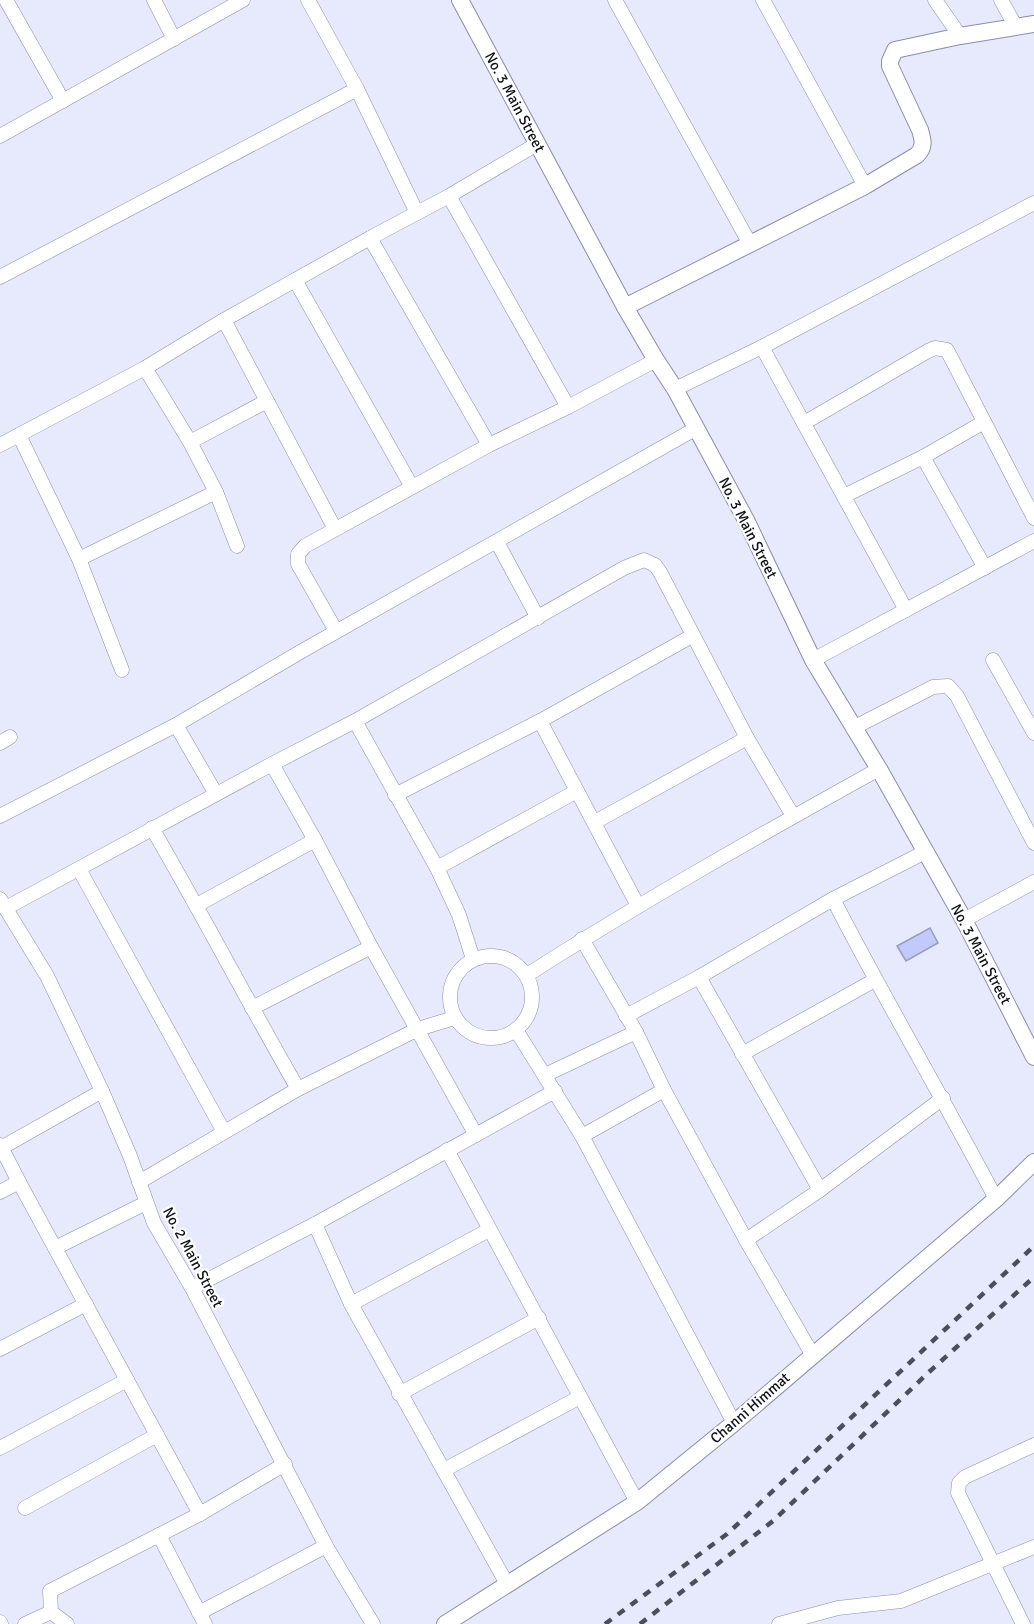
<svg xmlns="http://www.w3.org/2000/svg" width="1034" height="1624" font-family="Signika,sans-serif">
<rect width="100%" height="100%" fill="#e7eafc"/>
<path fill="#c2cafc" stroke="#979cb8" stroke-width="1.5" d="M930,928L938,943L906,961L897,946Z"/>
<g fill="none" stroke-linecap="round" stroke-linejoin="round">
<defs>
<g id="minor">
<path d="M6,0L63,101"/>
<path d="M154,0L174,39"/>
<path d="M308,0L357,89L417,213"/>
<path d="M615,0L750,244"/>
<path d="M763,0L865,186"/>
<path d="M935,0L960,36"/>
<path d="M1001,0L1016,27"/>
<path d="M0,136L243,0"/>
<path d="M449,196L568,407"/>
<path d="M370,238L489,445"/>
<path d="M0,277L357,89"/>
<path d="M295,280L412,487"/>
<path d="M224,320L335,529"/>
<path d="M762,347L906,610"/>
<path d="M145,368L190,442L216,492L237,546"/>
<path d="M675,389L762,347L1034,203"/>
<path d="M804,423L928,351L935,348L947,350L1034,518"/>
<path d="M19,435L79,559L216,492"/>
<path d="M190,442L267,401"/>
<path d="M0,445L145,368L224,320L370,238L449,196L537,144"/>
<path d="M923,457L985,568"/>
<path d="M844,496L923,457L984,422"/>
<path d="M497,542L538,618"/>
<path d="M79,559L122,670"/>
<path d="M336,631L298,564V554L305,546L489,445L568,407L656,360"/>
<path d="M813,660L1034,541"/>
<path d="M993,660L1034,733"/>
<path d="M355,721L437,868L459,915L473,959"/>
<path d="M540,721L638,906"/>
<path d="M176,725L216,794"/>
<path d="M853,728L933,687L948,686L957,696L1034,843"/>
<path d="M0,743L10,737"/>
<path d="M272,764L315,840L371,947L476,1135"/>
<path d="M395,795L540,721L692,636"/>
<path d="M0,816L176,725L302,651L695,429"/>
<path d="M595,822L747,738"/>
<path d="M152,828C202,914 248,1002 298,1089"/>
<path d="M437,868L577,791"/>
<path d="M79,869L224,1132"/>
<path d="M0,899L47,976L102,1091L130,1156L154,1223L192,1288L326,1546L373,1624"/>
<path d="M833,899C885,1000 943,1098 996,1199"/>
<path d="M197,905L315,840"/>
<path d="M6,908L272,764L355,721L624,568L644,560L655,565L660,572L747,738L793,816"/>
<path d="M964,920L1034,882"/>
<path d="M582,939L636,1032L664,1090L746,1240L812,1354"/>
<circle cx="491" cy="997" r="41"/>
<path d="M527,975C641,902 760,835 879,769"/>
<path d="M699,977L820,1190"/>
<path d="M252,1008L371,947"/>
<path d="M626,1016L699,977L833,899L925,852"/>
<path d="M516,1030L582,1136L734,1423"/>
<path d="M742,1054L875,980"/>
<path d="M545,1075L636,1032"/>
<path d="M582,1136L664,1090"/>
<path d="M0,1145L19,1182"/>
<path d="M1,1148L102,1091"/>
<path d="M447,1150L637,1502"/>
<path d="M139,1182L298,1089L418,1029L454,1018"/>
<path d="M0,1192L19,1182L200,1514L285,1464"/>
<path d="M315,1224L351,1304L507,1584"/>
<path d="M746,1240L820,1190L943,1098"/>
<path d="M55,1248L146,1203"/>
<path d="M192,1288L315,1224L555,1091"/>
<path d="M351,1304L489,1230"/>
<path d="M0,1349L86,1304"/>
<path d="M399,1394L539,1318"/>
<path d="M0,1448L127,1380"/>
<path d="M444,1470L580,1397"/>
<path d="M25,1508L157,1435"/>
<path d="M159,1535L205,1624"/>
<path d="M199,1613L326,1546"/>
<path d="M0,1622L1,1624"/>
<path d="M25,1624L51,1612"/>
<path d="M67,1624L51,1612L50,1591L200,1514"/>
<path d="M779,1624L838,1608L901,1601L1034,1547"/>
<path d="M1023,1624L958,1493L959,1483L965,1477L1034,1445"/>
</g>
<g id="tertiary">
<path d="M460,0L625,307L656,360L675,389L746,520L813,660L879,769L964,920L1034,1057"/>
<path d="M625,307L865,186L917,155C925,147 923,140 920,130L890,66V61L895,50L960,36L1034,24"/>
<path d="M445,1624L637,1502L734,1423L996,1199L1034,1162"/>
</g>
</defs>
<use href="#minor" stroke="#898ea9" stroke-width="15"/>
<use href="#tertiary" stroke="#898ea9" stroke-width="18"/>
<use href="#minor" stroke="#fff" stroke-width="14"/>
<use href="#tertiary" stroke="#fff" stroke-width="16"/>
<g stroke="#4c4f5b" stroke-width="4.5" stroke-dasharray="8 8" stroke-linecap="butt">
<path d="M605,1624L727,1534L1034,1246"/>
<path d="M640,1624L773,1521L929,1372L1034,1277"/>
</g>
</g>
<g text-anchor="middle" stroke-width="4.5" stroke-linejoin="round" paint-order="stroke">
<g font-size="15" fill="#0d0f19" stroke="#fff">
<text transform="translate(515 102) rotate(62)" y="5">No. 3 Main Street</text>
<text transform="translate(748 528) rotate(63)" y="5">No. 3 Main Street</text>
<text transform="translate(981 954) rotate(62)" y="5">No. 3 Main Street</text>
<text transform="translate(193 1257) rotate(62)" y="5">No. 2 Main Street</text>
<text transform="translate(750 1408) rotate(-41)" y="5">Channi Himmat</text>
</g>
</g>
</svg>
